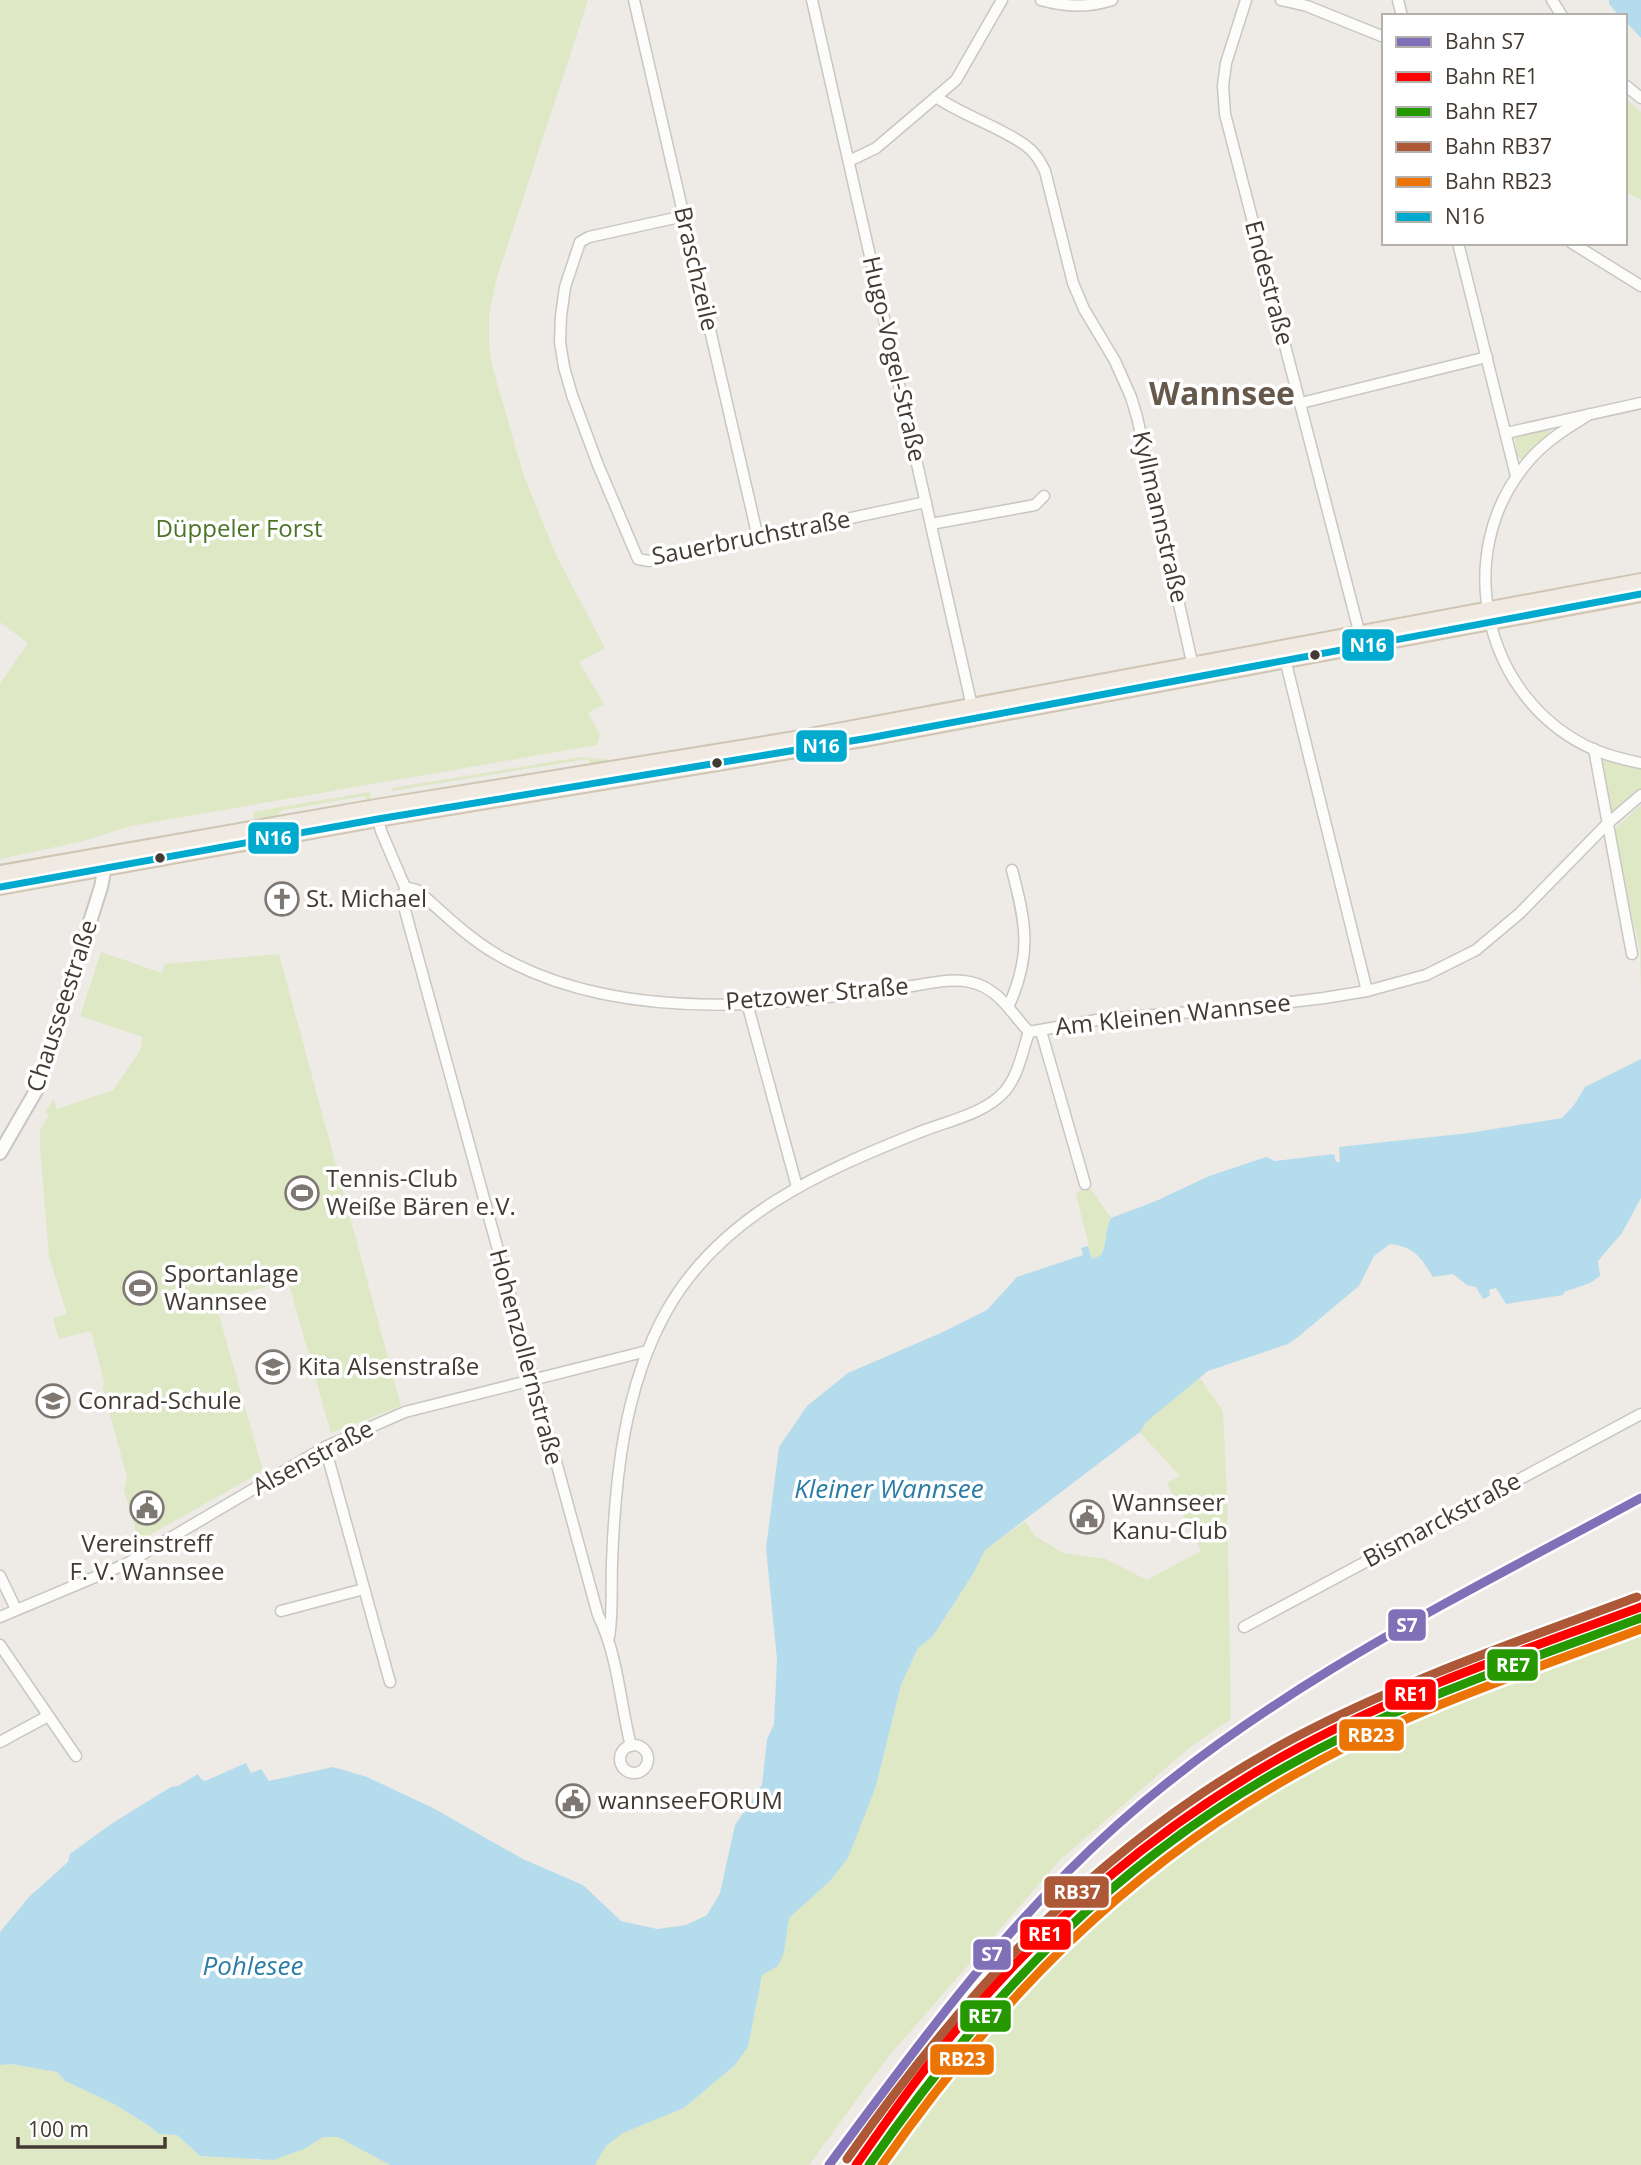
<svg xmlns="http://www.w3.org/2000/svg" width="1641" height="2165" font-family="'Open Sans',sans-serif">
<rect width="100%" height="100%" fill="#eeeae6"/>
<g fill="#dee8c5">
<path d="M0,0H588L496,281L489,314V347L494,373L524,476L556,555L605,648L579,662L604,704L588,713L600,735L597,745L131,826L83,841L0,859V684L28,643L0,622Z"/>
<path d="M1625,98L1641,112V200L1625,191Z"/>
<path d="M1546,428L1549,433L1547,436L1525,458L1520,459L1517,455L1514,435Z"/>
<path d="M581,757L609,760L592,766L588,759L392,791V788Z"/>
<path d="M1601,759L1641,769V789L1614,812H1609Z"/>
<path d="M370,792L371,801L368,802L364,796L279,811L280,819H254L253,812Z"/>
<path d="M1641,805V996L1640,951L1613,831Z"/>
<path d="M101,952L162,973L165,964L279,954L401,1406L331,1433L288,1281L215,1301L263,1471L139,1541L124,1490L127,1477L102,1386L105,1385L91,1331L59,1339L53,1318L67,1314L49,1257L40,1145V1130L49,1115L45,1112L54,1099L57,1109L113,1090L140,1051L143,1037L80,1016Z"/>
<path d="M1087,1184L1111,1218L1101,1255L1092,1259L1076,1194Z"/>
<path d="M1186,1358L1223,1411L1227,1498L1231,1719L1189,1748L1061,1859L888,2057L809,2165H595L606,2146L623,2133L684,2108L734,2066L748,2047L762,1975L784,1951L788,1918L830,1881L876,1786L901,1685L918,1648L933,1636L973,1574L985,1550L1025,1521L1035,1536L1063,1553L1106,1559L1147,1580L1201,1551L1167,1483L1180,1476L1113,1403Z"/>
<path d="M1641,1623V2165H884L944,2075L1062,1945L1162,1854L1270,1781L1369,1730L1477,1686Z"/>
<path d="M11,2064L58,2072L65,2081L114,2104L148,2125L159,2134L177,2135L200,2156L239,2157L257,2160L306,2148L323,2137H338L390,2165H0V2065Z"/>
</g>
<g fill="#b5dced">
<path d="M1609,0H1641V38L1625,21V16H1620L1609,4Z"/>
<path d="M1641,1059V1198L1622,1233L1598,1261L1600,1276L1590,1283L1564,1292L1563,1295L1506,1304L1496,1288L1489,1290L1490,1296L1483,1299L1476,1287L1467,1285L1453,1274L1433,1277C1421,1258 1414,1246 1390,1244L1374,1256L1359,1286L1298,1337L1288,1344L1208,1371L1146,1422L1140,1432L985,1550L973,1574L933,1636L918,1648L901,1685L876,1786L848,1858L830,1881L789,1918L784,1952L778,1966L762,1975L748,2047L734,2066L684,2108L623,2133L606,2146L595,2165H390L338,2137H323L306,2148L274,2160L200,2156L177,2135L159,2134L148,2125L114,2104L65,2081L57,2072L11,2064L0,2065V1932L29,1897L68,1862L70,1854L111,1824L171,1787L178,1786L198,1774L201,1779L205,1781L246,1763L251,1773L261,1769L269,1781L333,1767L367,1777L433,1808L523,1859L583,1885L621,1921L657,1929L686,1925L707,1915L720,1893L735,1825L762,1785L767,1739L774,1724L777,1659L766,1548L779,1447L807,1406L848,1373L943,1332L987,1310L1017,1277L1083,1255L1081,1248L1088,1246L1092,1259L1101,1255C1107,1243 1105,1230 1111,1218L1156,1201L1209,1176L1266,1157L1275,1161L1334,1154L1336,1162H1340L1339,1147L1469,1133L1562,1118L1574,1105L1585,1087Z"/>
</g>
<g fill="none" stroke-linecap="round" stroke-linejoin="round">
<defs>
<g id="minor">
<path d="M634,0L758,538"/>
<path d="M812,0L973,711"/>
<path d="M1041,0C1065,7 1088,8 1112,0"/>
<path d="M1246,0L1226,63L1223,86L1225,114L1361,639"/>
<path d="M1281,0L1307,6L1384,37"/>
<path d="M1398,0L1402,16"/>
<path d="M1552,0L1562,16"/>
<path d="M1625,85L1641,98"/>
<path d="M936,97C964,116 998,126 1025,145C1035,152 1040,161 1045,171L1073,283L1084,309L1115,361L1131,397L1137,417L1194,671"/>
<path d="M849,161L876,148L956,80L1002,0"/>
<path d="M684,216L589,237L580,242L565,287L561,316L560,342L564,367L572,395L598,465L638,559L649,561L926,502"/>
<path d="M1458,243L1516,476"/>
<path d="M1572,243L1641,286"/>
<path d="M1301,403L1487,357"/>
<path d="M1590,414C1567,428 1544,442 1527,463C1450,554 1484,702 1595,750C1610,756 1625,760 1641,763"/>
<path d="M1506,433L1641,403"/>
<path d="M931,524L1035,505L1044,496"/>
<path d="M1284,655L1367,991"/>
<path d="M1594,749L1632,954"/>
<path d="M377,814L381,831L405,887L403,903L598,1615C618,1655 620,1703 631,1746"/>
<path d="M405,887L417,890C442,912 467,937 496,954C593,1011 719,1011 828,997C856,993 884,990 912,986C931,983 951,978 970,982C999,988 1011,1013 1029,1032"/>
<path d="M747,1003L797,1187"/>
<path d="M1009,1005C1032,954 1026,923 1012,870"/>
<path d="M1041,1031L1085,1184"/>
<path d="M325,1447L390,1682"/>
<path d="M0,1576L16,1609"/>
<path d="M281,1611L364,1589"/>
<path d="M0,1617L126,1564L325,1447L405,1412L647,1351"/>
<path d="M1244,1627L1641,1414"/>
<path d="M609,1637C613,1613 611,1589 612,1563C615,1478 624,1388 666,1312C720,1215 822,1171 920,1132C947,1121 985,1114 1005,1091C1019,1074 1022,1052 1029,1032L1102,1019L1232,1009L1324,998L1367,991L1426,975L1476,950L1520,913L1606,825L1641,795"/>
<path d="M0,1645L76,1756"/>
<path d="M0,1742L48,1716"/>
<circle cx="634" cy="1759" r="14"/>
</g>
<path id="tertiary" d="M0,1153L37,1089L101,887L106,861"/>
<g id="primary">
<path d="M0,873L376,807L789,740L1641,581"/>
<path d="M0,887L378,819L869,738L1641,594"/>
</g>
</defs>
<use href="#minor" stroke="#cac6c2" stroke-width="13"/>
<use href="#tertiary" stroke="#cac6c2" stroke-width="16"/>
<use href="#primary" stroke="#d0c5b3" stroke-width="18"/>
<use href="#minor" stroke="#fcfcfb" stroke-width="10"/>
<use href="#tertiary" stroke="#fcfcfb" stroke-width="12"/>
<use href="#primary" stroke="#f0eae2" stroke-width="14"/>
<defs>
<path id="bus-1" d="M0,887L378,819L869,738L1641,594"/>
</defs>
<use href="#bus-1" stroke="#fff" stroke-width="12"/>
<use href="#bus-1" stroke="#00a9ce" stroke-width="7"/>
<defs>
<path id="rail-1" d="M829,2165C917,2046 1005,1925 1116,1826C1270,1688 1460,1596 1641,1498"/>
<path id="rail-2" d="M856,2165C885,2123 915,2081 947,2041C1044,1922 1163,1821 1298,1748C1407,1689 1525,1650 1641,1607"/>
<path id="rail-3" d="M869,2165C987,1996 1120,1855 1304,1757C1411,1699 1527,1660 1641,1618"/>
<path id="rail-4" d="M847,2159C970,1984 1103,1840 1294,1738C1404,1680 1522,1640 1637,1597"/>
<path id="rail-5" d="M882,2165C998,1999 1128,1865 1308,1767C1413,1709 1529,1671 1641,1629"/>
</defs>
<use href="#rail-1" stroke="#fff" stroke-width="14"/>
<use href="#rail-2" stroke="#fff" stroke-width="14"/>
<use href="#rail-3" stroke="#fff" stroke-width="14"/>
<use href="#rail-4" stroke="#fff" stroke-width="14"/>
<use href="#rail-5" stroke="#fff" stroke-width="14"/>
<use href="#rail-1" stroke="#8070b7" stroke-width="9"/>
<use href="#rail-2" stroke="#f00" stroke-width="9"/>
<use href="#rail-3" stroke="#269900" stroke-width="9"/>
<use href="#rail-4" stroke="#ad5937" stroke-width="9"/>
<use href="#rail-5" stroke="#eb7405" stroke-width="9"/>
</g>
<defs>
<symbol id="church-ring" viewBox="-11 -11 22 22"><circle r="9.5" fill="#fff" stroke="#7f7872" stroke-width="1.5"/><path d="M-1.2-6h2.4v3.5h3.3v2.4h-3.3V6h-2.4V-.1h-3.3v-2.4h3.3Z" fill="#7f7872"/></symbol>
<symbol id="stadium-ring" viewBox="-11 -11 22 22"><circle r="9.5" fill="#fff" stroke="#7f7872" stroke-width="1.5"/><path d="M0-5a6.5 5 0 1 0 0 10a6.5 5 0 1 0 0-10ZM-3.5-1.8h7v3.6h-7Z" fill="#7f7872"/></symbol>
<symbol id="school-ring" viewBox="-11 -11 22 22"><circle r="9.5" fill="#fff" stroke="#7f7872" stroke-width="1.5"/><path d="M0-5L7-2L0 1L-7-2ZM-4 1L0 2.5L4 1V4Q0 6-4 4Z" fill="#7f7872"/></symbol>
<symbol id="civic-ring" viewBox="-11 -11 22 22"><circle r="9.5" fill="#fff" stroke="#7f7872" stroke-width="1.5"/><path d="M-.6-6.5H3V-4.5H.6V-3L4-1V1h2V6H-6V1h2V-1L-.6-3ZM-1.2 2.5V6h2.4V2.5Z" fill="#7f7872"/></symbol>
</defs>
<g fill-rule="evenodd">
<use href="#church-ring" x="263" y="880" width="38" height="38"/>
<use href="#stadium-ring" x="283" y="1174" width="38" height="38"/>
<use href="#stadium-ring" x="121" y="1269" width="38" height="38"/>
<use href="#school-ring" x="254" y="1348" width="38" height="38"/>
<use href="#school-ring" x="34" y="1382" width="38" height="38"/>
<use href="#civic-ring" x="128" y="1489" width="38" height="38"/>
<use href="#civic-ring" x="1068" y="1498" width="38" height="38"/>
<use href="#civic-ring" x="554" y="1782" width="38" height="38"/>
</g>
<g fill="#433b33" stroke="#fff" stroke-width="2.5">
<circle cx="1315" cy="655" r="6"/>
<circle cx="717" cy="763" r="6"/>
<circle cx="160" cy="858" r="6"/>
</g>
<g text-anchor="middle" stroke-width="7" stroke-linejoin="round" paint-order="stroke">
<g font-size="24" fill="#433b33" stroke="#fff">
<text transform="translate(696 269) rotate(77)" y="8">Braschzeile</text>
<text transform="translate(1269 283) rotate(75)" y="8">Endestraße</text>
<text transform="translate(894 359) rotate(77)" y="8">Hugo-Vogel-Straße</text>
<text transform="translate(1160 517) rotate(77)" y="8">Kyllmannstraße</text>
<text transform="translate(751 538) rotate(-11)" y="8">Sauerbruchstraße</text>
<text transform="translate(817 994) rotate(-5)" y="8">Petzower Straße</text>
<text transform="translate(62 1006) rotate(-72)" y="8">Chausseestraße</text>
<text transform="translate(1173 1015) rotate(-6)" y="8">Am Kleinen Wannsee</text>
<text transform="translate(526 1357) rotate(75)" y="8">Hohenzollernstraße</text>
<text transform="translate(313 1458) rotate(-28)" y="8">Alsenstraße</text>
<text transform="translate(1442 1520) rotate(-28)" y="8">Bismarckstraße</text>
</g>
<g font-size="24" fill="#4c7427" stroke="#fff">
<text x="239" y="537">Düppeler Forst</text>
</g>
<g font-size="24" fill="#433b33" stroke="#fff" text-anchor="start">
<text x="306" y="907">St. Michael</text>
<text x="326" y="1187">Tennis-Club<tspan x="326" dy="28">Weiße Bären e.V.</tspan></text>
<text x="164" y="1282">Sportanlage<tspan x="164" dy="28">Wannsee</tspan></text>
<text x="298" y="1375">Kita Alsenstraße</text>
<text x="78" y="1409">Conrad-Schule</text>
<text x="1112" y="1511">Wannseer<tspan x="1112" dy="28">Kanu-Club</tspan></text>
<text x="147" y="1552" text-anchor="middle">Vereinstreff<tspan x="147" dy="28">F. V. Wannsee</tspan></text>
<text x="598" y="1809">wannseeFORUM</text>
</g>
<g font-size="26" font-style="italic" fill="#2c7ea6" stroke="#fff">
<text x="889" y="1498">Kleiner Wannsee</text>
<text x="253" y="1975">Pohlesee</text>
</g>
<g font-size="32" font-weight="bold" fill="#66584a" stroke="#fff">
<text x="1222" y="405">Wannsee</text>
</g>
</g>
<g stroke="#fff" stroke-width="2.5">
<rect x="1341" y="628" width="54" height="34" rx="7" fill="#00a9ce"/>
<rect x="795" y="729" width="53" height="34" rx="7" fill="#00a9ce"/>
<rect x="247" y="821" width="53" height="34" rx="7" fill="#00a9ce"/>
<rect x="1387" y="1608" width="40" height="34" rx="7" fill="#8070b7"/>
<rect x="1486" y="1648" width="53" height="34" rx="7" fill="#269900"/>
<rect x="1384" y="1678" width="53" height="33" rx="7" fill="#f00"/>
<rect x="1338" y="1718" width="67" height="34" rx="7" fill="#eb7405"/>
<rect x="1043" y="1875" width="67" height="34" rx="7" fill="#ad5937"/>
<rect x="1019" y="1918" width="53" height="33" rx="7" fill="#f00"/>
<rect x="972" y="1938" width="40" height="33" rx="7" fill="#8070b7"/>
<rect x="959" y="1999" width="53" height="34" rx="7" fill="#269900"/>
<rect x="929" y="2043" width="66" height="33" rx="7" fill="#eb7405"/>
</g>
<g font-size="19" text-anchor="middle" font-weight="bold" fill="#fff">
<text x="1368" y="652">N16</text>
<text x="821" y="753">N16</text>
<text x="273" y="845">N16</text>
<text x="1407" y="1632">S7</text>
<text x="1513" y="1672">RE7</text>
<text x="1411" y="1701">RE1</text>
<text x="1371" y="1742">RB23</text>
<text x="1077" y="1899">RB37</text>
<text x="1045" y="1941">RE1</text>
<text x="992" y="1961">S7</text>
<text x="985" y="2023">RE7</text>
<text x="962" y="2066">RB23</text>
</g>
<rect x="1382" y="14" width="245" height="231" fill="#ffffff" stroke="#b4b1ad" stroke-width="2"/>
<rect x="1396" y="37" width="35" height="10" fill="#8070b7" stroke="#b4b1ad" stroke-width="2"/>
<text x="1445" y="49" font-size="21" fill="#433b33">Bahn S7</text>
<rect x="1396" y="72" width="35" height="10" fill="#ff0000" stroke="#b4b1ad" stroke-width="2"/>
<text x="1445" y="84" font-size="21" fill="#433b33">Bahn RE1</text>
<rect x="1396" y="107" width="35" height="10" fill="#269900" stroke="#b4b1ad" stroke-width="2"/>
<text x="1445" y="119" font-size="21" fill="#433b33">Bahn RE7</text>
<rect x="1396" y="142" width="35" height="10" fill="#ad5937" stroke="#b4b1ad" stroke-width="2"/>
<text x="1445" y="154" font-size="21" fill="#433b33">Bahn RB37</text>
<rect x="1396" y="177" width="35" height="10" fill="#eb7405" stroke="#b4b1ad" stroke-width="2"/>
<text x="1445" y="189" font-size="21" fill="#433b33">Bahn RB23</text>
<rect x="1396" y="212" width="35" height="10" fill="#00a9ce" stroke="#b4b1ad" stroke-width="2"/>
<text x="1445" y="224" font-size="21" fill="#433b33">N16</text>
<path d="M18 2137v10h147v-10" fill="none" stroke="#433b33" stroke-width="3.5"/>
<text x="28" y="2137" font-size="21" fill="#433b33" stroke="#ffffff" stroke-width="5" paint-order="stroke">100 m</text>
</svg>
